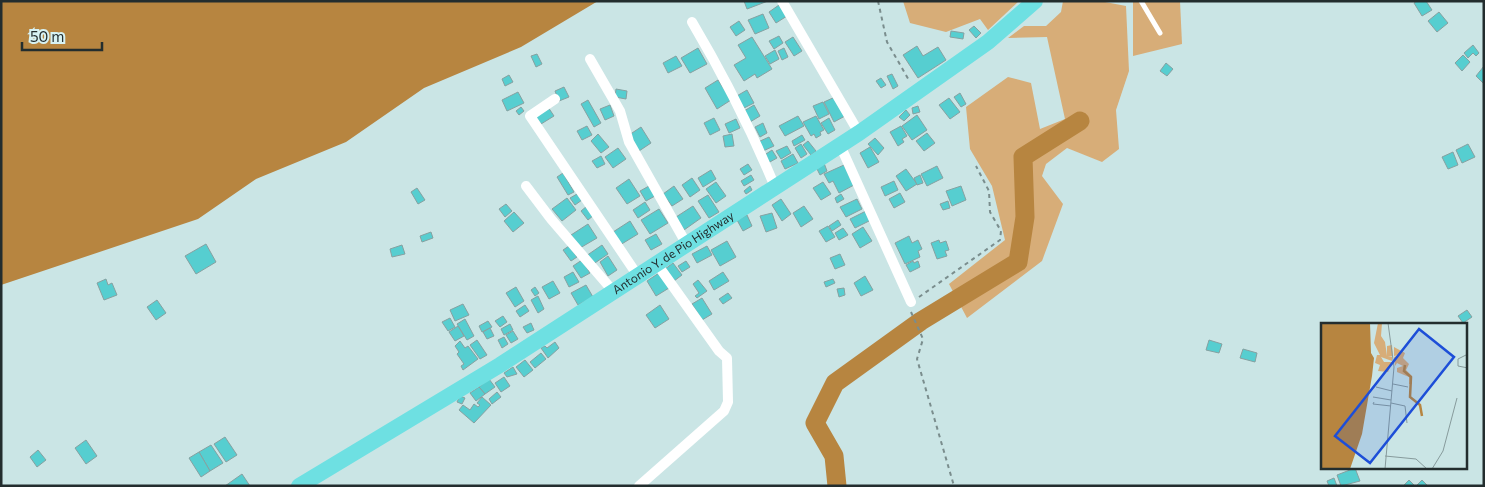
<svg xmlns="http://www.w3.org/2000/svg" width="1485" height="487" font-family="Commissioner,sans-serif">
<rect width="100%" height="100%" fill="#cae5e5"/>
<g fill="#d7ad78">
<path d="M903,1H1019L988,30L980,19L946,32L910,23Z"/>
<path d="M1063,1H1100L1126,6L1129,71L1116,110L1119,149L1102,162L1067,148L1046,164L1042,176L1063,204L1042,261L967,318L949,284L1005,240L992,186L970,149L966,107L1008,77L1031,83L1040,129L1065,119L1047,37L1008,38L1024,26H1046L1061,12Z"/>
<path d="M1133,1H1180L1182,44L1133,56Z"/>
</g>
<path fill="#b78540" d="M1,1H598L521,47L424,88L346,142L256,179L198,219L1,285Z"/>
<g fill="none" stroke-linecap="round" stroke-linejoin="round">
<path stroke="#b78540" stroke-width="19" d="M837,486L834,456L815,423L835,383L921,321L1018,262L1025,217L1023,157L1080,121"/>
</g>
<g fill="#56ced0" stroke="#86a1a1">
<path d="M744,1H768L747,9Z"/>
<path d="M1417,1H1426L1432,10L1422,16L1414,3Z"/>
<path d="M779,5L787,16L776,23L769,12Z"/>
<path d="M1439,12L1448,23L1437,32L1428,21Z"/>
<path d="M763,14L769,28L755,34L748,20Z"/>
<path d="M739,21L745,30L736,36L730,27Z"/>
<path d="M974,26L981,33L976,38L969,30Z"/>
<path d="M951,31L964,33L963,39L950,37Z"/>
<path d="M779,36L783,43L774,49L769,41Z"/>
<path d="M752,37L772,69L757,78L755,74L744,81L734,65L746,58L738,45Z"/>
<path d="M793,37L802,51L794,56L785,42Z"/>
<path d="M1473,45L1479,53L1476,56L1473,53L1468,58L1464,53Z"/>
<path d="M917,46L923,56L938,47L946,60L918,78L903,55Z"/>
<path d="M698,48L707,64L690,73L681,58Z"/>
<path d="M784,48L788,57L782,60L778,51Z"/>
<path d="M775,50L779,59L770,64L765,56Z"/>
<path d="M537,54L542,64L536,67L531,56Z"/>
<path d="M1463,55L1470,62L1462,71L1455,63Z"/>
<path d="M676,56L682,66L668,73L663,63Z"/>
<path d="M1166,63L1173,69L1167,76L1160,71Z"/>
<path d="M1484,66V82L1483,83L1476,76Z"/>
<path d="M892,74L898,86L893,89L887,76Z"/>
<path d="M509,75L513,82L505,86L502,79Z"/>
<path d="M881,78L886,85L881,88L876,81Z"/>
<path d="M718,80L731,100L717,109L705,88Z"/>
<path d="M564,87L569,97L559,101L555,91Z"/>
<path d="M616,89L627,91L626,99L615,97Z"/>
<path d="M747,90L754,103L742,109L735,97Z"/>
<path d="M518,92L524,103L507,111L502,100Z"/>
<path d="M960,93L966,104L961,107L954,97Z"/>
<path d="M835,97L845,116L834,122L824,102Z"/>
<path d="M949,98L960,112L950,119L939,105Z"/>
<path d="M588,100L601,123L594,127L581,104Z"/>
<path d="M823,102L829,114L819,119L813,106Z"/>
<path d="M610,105L614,116L605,120L600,109Z"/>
<path d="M754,105L760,116L750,122L744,111Z"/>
<path d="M918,106L920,112L913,114L912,108Z"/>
<path d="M521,107L524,111L519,115L516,111Z"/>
<path d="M548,107L554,116L541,124L535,116Z"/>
<path d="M906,110L910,115L904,121L899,117Z"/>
<path d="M917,115L927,130L912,140L902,126Z"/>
<path d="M798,116L804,126L785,136L779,126Z"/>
<path d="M816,116L824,130L820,132L821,135L816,138L814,134L811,136L803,122Z"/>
<path d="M714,118L720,130L710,135L704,123Z"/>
<path d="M829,118L835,130L828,134L821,123Z"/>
<path d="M736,119L740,128L729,133L725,124Z"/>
<path d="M763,123L767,133L760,137L755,127Z"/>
<path d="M587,126L592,135L582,140L577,131Z"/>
<path d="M901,126L907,136L902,139L904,142L898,146L890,132Z"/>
<path d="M641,127L651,143L639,151L629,135Z"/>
<path d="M927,133L935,143L924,151L916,141Z"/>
<path d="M598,134L609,147L601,153L591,141Z"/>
<path d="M732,134L734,146L725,147L723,136Z"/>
<path d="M802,135L805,140L794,146L792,141Z"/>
<path d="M769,137L774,146L763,151L758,142Z"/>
<path d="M875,138L884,148L878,155L868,144Z"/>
<path d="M808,141L816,151L811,155L803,145Z"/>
<path d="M801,144L807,154L801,158L795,148Z"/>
<path d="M1468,144L1475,157L1462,163L1456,150Z"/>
<path d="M787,146L791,153L781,159L776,151Z"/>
<path d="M870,147L879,162L868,168L860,153Z"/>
<path d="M618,148L626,159L613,168L605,157Z"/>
<path d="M772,150L777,158L768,163L763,156Z"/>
<path d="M1453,152L1458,165L1448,169L1442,157Z"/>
<path d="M793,154L798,163L785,169L781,161Z"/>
<path d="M601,156L605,164L597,168L592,161Z"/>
<path d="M824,163L827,171L820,175L816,167Z"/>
<path d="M748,164L752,170L744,175L740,169Z"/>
<path d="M844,165L854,185L839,193L833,181L829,183L824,174Z"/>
<path d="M937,166L943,178L927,186L921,174Z"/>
<path d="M906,169L917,184L906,191L896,176Z"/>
<path d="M711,170L716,179L703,187L698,178Z"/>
<path d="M563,173L574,192L568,195L557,177Z"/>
<path d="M751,175L754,180L744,186L741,181Z"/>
<path d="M920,175L923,183L917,185L914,178Z"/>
<path d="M692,178L700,190L690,197L682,185Z"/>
<path d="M629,179L640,196L627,204L616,188Z"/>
<path d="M894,181L898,190L885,196L881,187Z"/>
<path d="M716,182L726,196L716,203L706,189Z"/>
<path d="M823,182L831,194L821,200L813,188Z"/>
<path d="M649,186L655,196L646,201L640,191Z"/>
<path d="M674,186L683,199L672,206L663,194Z"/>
<path d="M750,186L752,190L746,194L744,191Z"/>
<path d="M961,186L966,200L952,206L946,191Z"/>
<path d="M417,188L425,200L418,204L411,192Z"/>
<path d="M900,193L905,202L894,208L889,199Z"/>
<path d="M577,194L582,200L575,205L570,198Z"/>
<path d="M841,194L844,199L837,203L835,198Z"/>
<path d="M708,195L719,212L709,218L698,201Z"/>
<path d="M567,198L576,210L562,221L552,209Z"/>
<path d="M781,199L791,214L782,221L772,205Z"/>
<path d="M857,199L862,209L846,217L840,207Z"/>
<path d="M948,201L950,208L943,210L940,204Z"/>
<path d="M645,202L650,210L638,218L633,210Z"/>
<path d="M506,204L512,211L505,217L499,209Z"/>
<path d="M587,206L594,215L588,220L581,211Z"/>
<path d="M693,206L701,218L684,230L676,217Z"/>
<path d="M804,206L813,219L801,227L793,213Z"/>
<path d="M659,209L668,223L650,234L641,220Z"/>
<path d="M866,211L871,220L855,228L850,219Z"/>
<path d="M514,212L524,223L513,232L504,221Z"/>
<path d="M772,213L777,228L766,232L760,216Z"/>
<path d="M747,215L752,226L743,231L737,220Z"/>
<path d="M838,220L841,225L832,231L829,226Z"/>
<path d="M630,221L638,234L620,245L613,232Z"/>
<path d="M588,224L597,238L580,248L571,235Z"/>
<path d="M828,226L835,237L826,242L819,231Z"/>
<path d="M863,227L872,241L860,248L852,234Z"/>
<path d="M843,228L848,235L839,240L835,233Z"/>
<path d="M431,232L433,238L422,242L420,236Z"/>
<path d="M656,234L662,244L651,250L645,240Z"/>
<path d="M909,236L912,243L918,240L922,249L918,251L920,257L905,264L895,243Z"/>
<path d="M939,240L940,243L946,241L949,250L945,251L947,256L937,259L931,243Z"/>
<path d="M727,241L736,257L720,266L711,250Z"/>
<path d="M206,244L216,262L196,274L185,256Z"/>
<path d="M402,245L405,254L392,257L390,249Z"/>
<path d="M602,245L608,254L592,265L586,256Z"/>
<path d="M569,246L577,257L571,261L563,250Z"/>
<path d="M707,246L712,255L697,263L692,254Z"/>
<path d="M840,254L845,265L835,269L830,258Z"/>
<path d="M608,256L617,270L608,276L600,262Z"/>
<path d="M582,260L590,273L581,278L573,266Z"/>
<path d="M686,261L690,267L682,272L678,266Z"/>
<path d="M913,261L914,263L918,261L920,267L910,272L906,265Z"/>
<path d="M673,263L682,275L674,281L665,269Z"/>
<path d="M573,272L579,282L569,287L564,277Z"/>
<path d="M723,272L729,281L714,290L709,281Z"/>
<path d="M659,273L669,288L656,296L647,281Z"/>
<path d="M865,276L873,290L861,296L854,283Z"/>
<path d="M106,279L108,285L112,283L117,295L104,300L97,283Z"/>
<path d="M833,279L835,283L826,287L824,282Z"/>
<path d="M698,280L707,291L697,298L695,296L699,293L693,284Z"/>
<path d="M553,281L560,293L549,299L542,287Z"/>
<path d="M586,285L593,297L578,305L571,293Z"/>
<path d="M516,287L524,301L515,307L506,293Z"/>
<path d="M535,287L539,293L535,296L531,290Z"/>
<path d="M844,288L845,295L839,297L837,289Z"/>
<path d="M728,293L732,298L723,304L719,299Z"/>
<path d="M538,296L544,309L538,313L531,300Z"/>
<path d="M702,298L712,314L702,320L692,304Z"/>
<path d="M157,300L166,313L156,320L147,307Z"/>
<path d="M463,304L469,315L455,321L450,310Z"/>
<path d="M525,305L529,311L520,317L516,311Z"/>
<path d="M660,305L669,319L655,328L646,315Z"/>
<path d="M1467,310L1472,317L1463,323L1458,316Z"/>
<path d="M503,316L507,322L500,327L495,321Z"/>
<path d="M450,318L455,327L448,331L442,322Z"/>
<path d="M465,319L474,336L467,340L457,324Z"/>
<path d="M488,321L492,327L482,332L479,326Z"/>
<path d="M531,323L534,330L527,333L523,327Z"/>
<path d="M510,324L513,330L504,335L501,329Z"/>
<path d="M458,326L464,336L455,341L449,332Z"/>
<path d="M490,328L494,336L487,339L483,332Z"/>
<path d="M513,331L518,339L511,343L506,335Z"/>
<path d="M504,337L508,344L502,348L498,340Z"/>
<path d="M477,340L487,355L480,359L470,345Z"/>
<path d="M1209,340L1222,344L1219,353L1206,350Z"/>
<path d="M460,341L465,348L468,346L478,359L463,370L461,366L464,364L457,354L459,352L455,346Z"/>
<path d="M555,342L559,348L548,358L541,348L545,346L547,348Z"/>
<path d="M1243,349L1257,353L1255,362L1240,358Z"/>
<path d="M541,353L546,359L535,368L530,362Z"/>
<path d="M525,360L533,370L524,377L516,367Z"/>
<path d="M513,367L517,374L507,377L504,373Z"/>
<path d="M504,377L510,386L501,392L495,383Z"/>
<path d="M489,379L495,387L485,394L479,387Z"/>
<path d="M479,387L485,394L476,401L470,393Z"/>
<path d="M497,392L501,397L492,404L489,399Z"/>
<path d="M460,396L465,398L462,404L457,402Z"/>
<path d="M482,397L491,405L474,423L459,410L463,405L470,410L474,404L478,407L480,405L477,403Z"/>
<path d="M225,437L237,455L226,462L214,444Z"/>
<path d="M86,440L97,456L86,464L75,448Z"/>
<path d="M211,445L223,463L210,471L199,452Z"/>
<path d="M38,450L46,460L37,467L30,457Z"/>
<path d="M199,452L210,471L201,477L189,458Z"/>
<path d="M1355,468L1360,481L1341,486L1337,475Z"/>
<path d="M242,474L250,486H225Z"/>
<path d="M1334,478L1337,486H1329L1327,481Z"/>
<path d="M1409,480L1415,486H1403Z"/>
<path d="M1422,480L1428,486H1416Z"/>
</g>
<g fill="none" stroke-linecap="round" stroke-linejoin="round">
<g stroke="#7a8d8d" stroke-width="2" stroke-dasharray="4 4" stroke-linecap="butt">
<path d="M878,1L887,42L910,82"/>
<path d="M919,297L1000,240L1001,231L990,212L989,191L976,166"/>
<path d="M911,312L923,339L917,359L954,486"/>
</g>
<path stroke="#fff" stroke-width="5" d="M1141,1L1160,33"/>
<g stroke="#fff" stroke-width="10">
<path d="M782,1L859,133"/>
<path d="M692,22C724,76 751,129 775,187"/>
<path d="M590,59L620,111L629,142L686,243"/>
<path d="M555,99L530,116L638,276"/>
<path d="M840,145L911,302"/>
<path d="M526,186L551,219L613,291"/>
<path d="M639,486L724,411L728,402L727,358L719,351L657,264"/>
</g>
<path stroke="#6ee0e2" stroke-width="16" id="s1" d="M299,486L500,365L859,133L988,42L1035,1"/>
</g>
<g text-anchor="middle" stroke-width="4" stroke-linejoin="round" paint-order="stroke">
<g font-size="12" fill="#232d2e" stroke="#d7f2f3">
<text dy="4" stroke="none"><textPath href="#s1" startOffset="441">Antonio Y. de Pio Highway</textPath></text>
</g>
</g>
<g transform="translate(1321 323)">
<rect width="146" height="146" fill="#cae5e5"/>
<path d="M57,0H61L60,13L64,19L66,33V23L71,22L72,33L67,34H71V38L60,34L63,39H71L67,49L57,48L59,42L54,40L56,32H59L53,20ZM73,24L84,30L82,35L88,41L85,47L91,53V61H88V54L76,49V45L82,43L76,40L74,43L73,34L78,32L73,33Z" fill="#d7ad78"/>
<path d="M0,0H49L50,30L53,35L51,53L41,111L29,146H0Z" fill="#b78540"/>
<path fill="none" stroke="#b78540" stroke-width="2.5" d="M84,42L83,48L90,54L89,74L99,82L101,93"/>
<path fill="none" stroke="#879b9c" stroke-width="1" d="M147,31L137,36V43L147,45M72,61L87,64M55,64L71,68M52,74L70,77M53,79L52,81L70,83M70,80L84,83L86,100M64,133L95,136L106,146M64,146L73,44L67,0M111,146L122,128L136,75"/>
<path fill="#1d4ed8" fill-opacity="0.15" stroke="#1d4ed8" stroke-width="2.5" d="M98,6L133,34L49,140L14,113Z"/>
<rect width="146" height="146" fill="none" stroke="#232d2e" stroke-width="2.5"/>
</g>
<rect width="1485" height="487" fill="none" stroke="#232d2e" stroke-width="5"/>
<path d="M22 42v8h80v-8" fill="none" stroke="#232d2e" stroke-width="2.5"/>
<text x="30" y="42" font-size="15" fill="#232d2e" stroke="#d7f2f3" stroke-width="4" paint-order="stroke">50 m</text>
</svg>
